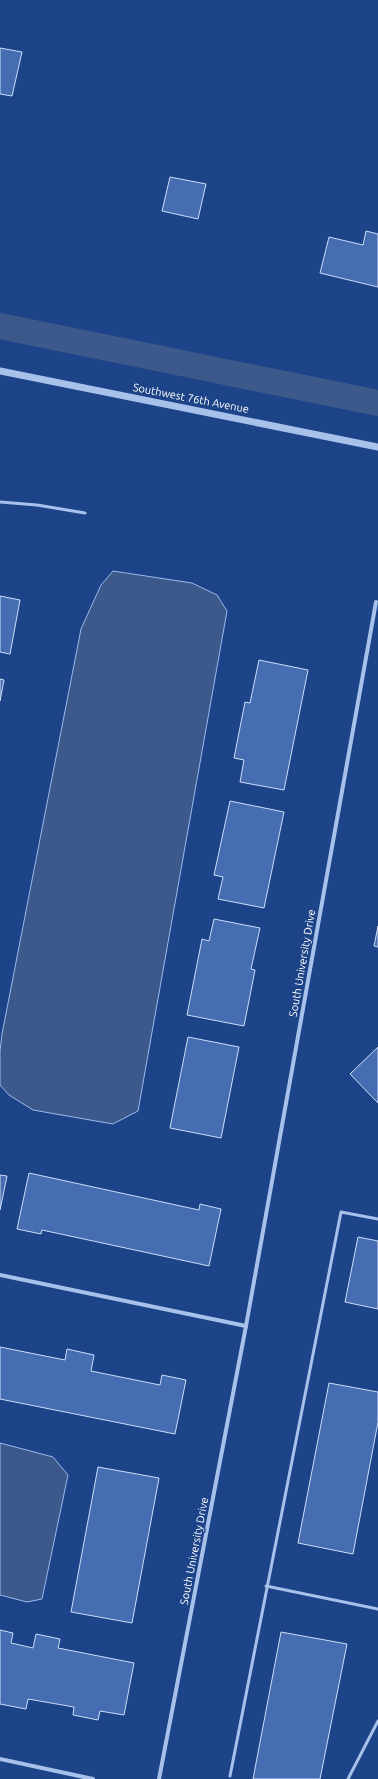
<svg xmlns="http://www.w3.org/2000/svg" width="378" height="1779" font-family="Ubuntu,sans-serif">
<rect width="100%" height="100%" fill="#1d4488"/>
<g fill="#3d598b" stroke="#9bbaed">
<path d="M113,571L192,583L217,595L227,611L138,1111L113,1124L33,1110L9,1095L0,1085V1051L2,1034L81,629L101,585Z"/>
<path d="M0,1443L53,1457L68,1475L42,1599L27,1602L0,1595Z"/>
</g>
<g fill="none" stroke-linecap="round" stroke-linejoin="round">
<path stroke="#3d598b" stroke-width="26" d="M0,326L378,403"/>
</g>
<g fill="#466db1" stroke="#ccddf8">
<path d="M0,48L22,52L12,96L0,94Z"/>
<path d="M170,177L206,184L198,219L162,211Z"/>
<path d="M366,231L378,234V287L320,273L329,237L363,245Z"/>
<path d="M0,596L20,600L10,654L0,652Z"/>
<path d="M259,660L308,670L284,790L240,782L244,760L234,758L245,702L250,703Z"/>
<path d="M0,679L4,680L0,701Z"/>
<path d="M230,801L284,812L264,908L218,899L223,877L214,875Z"/>
<path d="M214,919L260,928L251,969L255,970L244,1026L187,1015L202,939L209,941Z"/>
<path d="M378,926V947L374,946Z"/>
<path d="M188,1037L239,1047L221,1138L170,1128Z"/>
<path d="M378,1047V1103L350,1074Z"/>
<path d="M29,1173L199,1210L200,1204L221,1209L209,1266L42,1230L41,1234L17,1229Z"/>
<path d="M0,1175L7,1176L0,1210Z"/>
<path d="M358,1237L378,1241V1309L345,1302Z"/>
<path d="M0,1347L65,1360L67,1349L94,1355L91,1371L160,1385L162,1375L186,1380L175,1434L0,1399Z"/>
<path d="M329,1383L378,1392V1422L353,1554L298,1543Z"/>
<path d="M98,1467L159,1478L132,1623L71,1612Z"/>
<path d="M0,1630L13,1633L11,1643L33,1648L36,1634L60,1639L58,1648L134,1663L124,1715L100,1711L98,1720L73,1715L74,1707L28,1699L26,1709L0,1704Z"/>
<path d="M281,1632L347,1644L320,1779H253Z"/>
</g>
<g fill="none" stroke-linecap="round" stroke-linejoin="round">
<g stroke="#a7c1eb" stroke-width="3">
<path d="M0,502L37,505L85,513"/>
<path d="M266,1586L378,1609"/>
<path d="M230,1776L341,1212L378,1219"/>
<path d="M348,1779L378,1721"/>
</g>
<g stroke="#a7c1eb" stroke-width="4">
<path d="M0,1275L246,1326L376,602"/>
<path d="M0,1759L93,1779"/>
<path d="M159,1779L246,1326"/>
</g>
<path stroke="#a7c1eb" stroke-width="7" d="M0,371L378,447"/>
</g>
<g text-anchor="middle" stroke-width="3" stroke-linejoin="round" paint-order="stroke">
<g font-size="11" fill="#fff" stroke="#1d4488">
<text transform="translate(191 398) rotate(11)" y="4">Southwest 76th Avenue</text>
<text transform="translate(302 963) rotate(-80)" y="4">South University Drive</text>
<text transform="translate(194 1551) rotate(-79)" y="4">South University Drive</text>
</g>
</g>
</svg>
